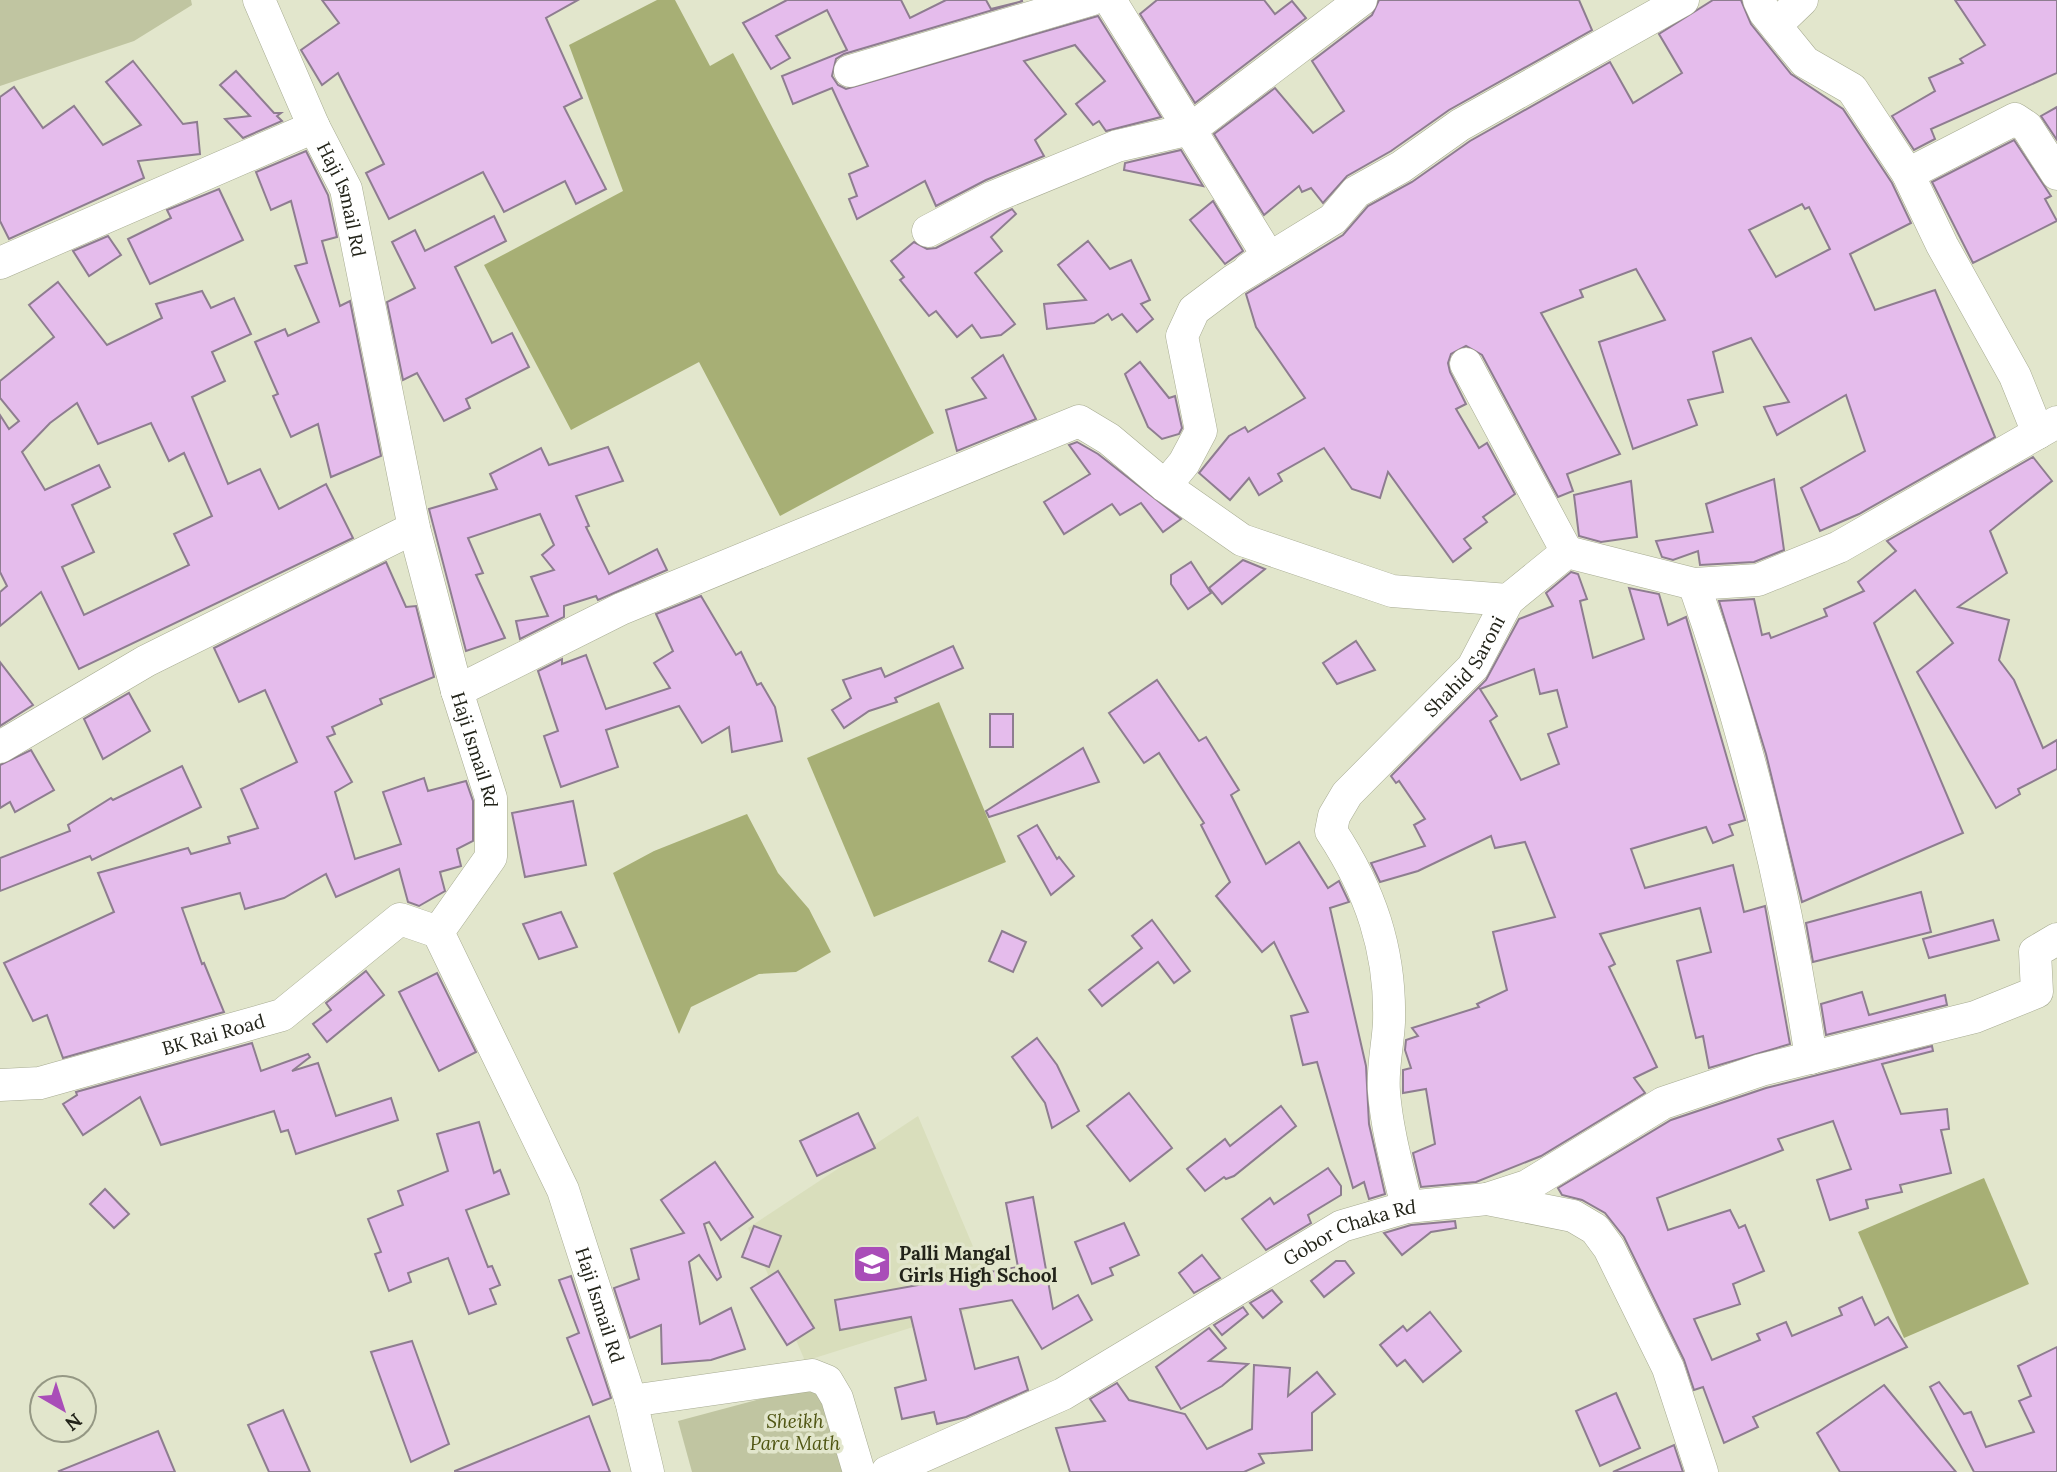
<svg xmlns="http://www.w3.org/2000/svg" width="2057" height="1472" font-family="Lora,serif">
<rect width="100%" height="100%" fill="#e2e6cc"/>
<path fill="#d9debc" d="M918,1116L996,1301L805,1361L748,1228Z"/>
<g fill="#c0c5a1">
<path d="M0,0H191L192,5L134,41L0,86Z"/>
<path d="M824,1382L848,1472H692L678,1421Z"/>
</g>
<g fill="#a7af75">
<path d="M657,0H675L710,66L733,53L934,433L780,516L699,362L571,430L484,265L623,191L569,45Z"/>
<path d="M939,702L1006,862L874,917L807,758Z"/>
<path d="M747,814L778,873L809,909L831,952L796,972L759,974L691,1007L679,1034L613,873L654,851Z"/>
<path d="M1984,1178L2029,1284L1904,1338L1858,1232Z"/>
</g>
<g fill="#e5bcec" stroke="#8e7d90" stroke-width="2" fill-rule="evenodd">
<path d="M322,0H578L546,18L582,98L564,107L606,189L576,204L565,181L504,212L483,172L389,219L366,173L384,164L338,73L322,85L301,50L339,23Z"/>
<path d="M787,0H901L910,18L946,0H986L991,9L1023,1L844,54L836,59L832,76L838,85L846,89L1098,16L1161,117L1106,131L1099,121L1093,125L1076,104L1105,81L1075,45L1024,61L1066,114L1035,140L1044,156L986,180L936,206L925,181L857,219L849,199L857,196L849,174L868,166L832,88L793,104L782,76L847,50L827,10L776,36L790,58L771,69L743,23Z"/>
<path d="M1157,0H1264L1275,14L1292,1L1306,18L1195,103L1140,14Z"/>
<path d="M1379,0H1579L1592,30L1449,110L1391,151L1347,176L1323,203L1311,188L1302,192L1299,186L1264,215L1214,134L1275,88L1313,133L1344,111L1312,61L1372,15Z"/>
<path d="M1713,0H1741L1751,24L1791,74L1843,109L1892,183L1911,223L1850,254L1875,310L1935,290L1995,437L1859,514L1820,531L1801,488L1865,451L1846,395L1777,435L1764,407L1789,402L1751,338L1713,352L1723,392L1688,400L1697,425L1633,449L1599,342L1665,320L1636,269L1580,290L1583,297L1541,313L1620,454L1567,474L1573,491L1558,497L1482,355L1466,346L1451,354L1448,363L1450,372L1466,404L1456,409L1479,448L1487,443L1515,494L1483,517L1487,522L1464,539L1471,548L1453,562L1388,472L1380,498L1352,489L1324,448L1278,474L1282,481L1259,495L1249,478L1230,500L1199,473L1229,436L1245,427L1248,432L1305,398L1256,327L1246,294L1343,235L1368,206L1412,182L1470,141L1610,62L1633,103L1682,73L1659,34ZM1802,204L1805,209L1809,207L1830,249L1776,277L1749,230Z"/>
<path d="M1955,0H2057V73L1931,129L1935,139L1914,150L1892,116L1935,91L1929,78L1963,63L1960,59L1985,45Z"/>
<path d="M133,61L183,124L197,122L200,154L138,161L144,178L9,239L0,221V97L14,87L43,128L74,106L103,145L141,125L106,82Z"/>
<path d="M236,71L274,113H281L277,116L282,121L243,138L225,119L250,116L220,85Z"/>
<path d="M2057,107V140L2041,116Z"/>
<path d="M2014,140L2051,196L2045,199L2057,221L1973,263L1932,182Z"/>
<path d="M1181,150L1203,186L1124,170L1125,163Z"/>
<path d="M306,151L328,195L337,237L322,241L340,306L350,301L381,456L331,477L318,424L291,437L273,396L278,394L255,342L285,329L288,336L319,322L295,266L307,263L291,201L271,210L256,172Z"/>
<path d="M219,189L243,240L150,284L128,239L171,218L167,210Z"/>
<path d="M1213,201L1243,251L1225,264L1190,220Z"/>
<path d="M1012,209L1016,214L991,237L1002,251L975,273L1015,324L1001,335L981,338L972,325L957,337L936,311L929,316L900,280L904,277L891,261L914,242L927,249L936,248Z"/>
<path d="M494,216L506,241L455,267L492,343L512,333L529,367L466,399L470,408L444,421L417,373L403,380L387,302L415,288L392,242L415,230L425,251Z"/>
<path d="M108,236L121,255L89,276L73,251Z"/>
<path d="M1088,241L1110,269L1131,260L1150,300L1141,304L1153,319L1137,332L1122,314L1112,320L1108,314L1094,323L1047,329L1044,304L1086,300L1058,265Z"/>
<path d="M58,282L107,345L162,318L156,304L202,291L211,308L234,298L251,334L212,352L225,381L192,397L228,484L260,469L279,509L326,484L353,538L79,669L41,592L0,626V592L7,586L0,572V415L9,429L19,421L0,398V381L54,337L29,305ZM77,403L98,444L151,423L169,461L184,453L212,516L174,534L189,565L84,615L62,567L94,552L72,505L110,487L99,465L45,490L22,452L50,423Z"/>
<path d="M1003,355L1036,419L957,451L946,410L986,398L972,378Z"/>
<path d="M1140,362L1169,398L1175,396L1182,428L1179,434L1162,439L1148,427L1125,374Z"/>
<path d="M1077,442L1098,454L1181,519L1163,532L1141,503L1120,515L1112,504L1064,534L1044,502L1090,474L1069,445Z"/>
<path d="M608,447L623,481L576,496L589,526L586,527L609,574L657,549L667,570L598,600L596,596L564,606V617L520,639L516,621L548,616L531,577L554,570L542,555L554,545L540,514L468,538L483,573L476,575L505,638L466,651L429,509L497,489L490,474L541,448L549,465Z"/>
<path d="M2033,457L2052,481L1990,531L2007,573L1958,607L2009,620L1999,660L2014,680L2043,748L2057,740V769L2018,789L2020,794L1996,808L1917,672L1953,643L1915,590L1874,623L1963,833L1802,902L1766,754L1719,601L1754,599L1762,635L1769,633L1771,638L1827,616L1824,609L1864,591L1858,582L1896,551L1887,541Z"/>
<path d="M1774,479L1784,550L1754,562L1700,565L1698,551L1673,560L1662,557L1656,541L1713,532L1706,504Z"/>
<path d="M1631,481L1637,537L1601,542L1579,536L1574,495Z"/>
<path d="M1243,560L1265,569L1222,604L1209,588Z"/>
<path d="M386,562L406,607L416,606L434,677L380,699L382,704L332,727L335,734L327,737L352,782L335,792L355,859L401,844L383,792L424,778L428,791L466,781L473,801V841L457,849L461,866L440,872L445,891L419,906L408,902L399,869L336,897L326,874L284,898L245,909L240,893L182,908L202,964L204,963L224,1012L63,1058L47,1015L33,1021L4,963L114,912L98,873L188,848L191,854L230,843L228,837L258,828L241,789L297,762L265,690L239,702L214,648Z"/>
<path d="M1191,562L1211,593L1188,609L1171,584V575Z"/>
<path d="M1571,572L1578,574L1587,599L1580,601L1593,658L1644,639L1629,588L1659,594L1668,625L1686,617L1745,820L1729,825L1733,835L1713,843L1706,827L1631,849L1645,888L1733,865L1744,912L1765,906L1790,1044L1709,1068L1703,1036L1696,1038L1677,961L1711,952L1700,908L1600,934L1615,964L1609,967L1657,1067L1634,1078L1645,1093L1541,1156L1476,1182L1421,1187L1413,1153L1435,1144L1426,1089L1403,1093V1070L1411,1068L1405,1050L1406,1040L1418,1036L1412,1028L1479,1007L1477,1004L1507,990L1493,932L1555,917L1525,842L1495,848L1491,836L1418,871L1380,882L1371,863L1425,846L1414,825L1425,819L1399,781L1396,783L1391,776L1486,680L1519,619L1553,606L1546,593ZM1534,669L1540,694L1557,690L1567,727L1548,734L1559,764L1521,780L1490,721L1497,716L1480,689Z"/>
<path d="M701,596L736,655L741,652L757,685L761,683L775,707L782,741L732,752L729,727L702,743L679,706L606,730L618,767L561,787L544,736L558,731L538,671L562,659V664L586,655L606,709L670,688L654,663L673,651L656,614Z"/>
<path d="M1356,641L1375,670L1337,684L1323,663Z"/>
<path d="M953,646L963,668L895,698L897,702L869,711L844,728L832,710L851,698L843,680L881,668L885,677Z"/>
<path d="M0,662L33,705L0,726Z"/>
<path d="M1157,680L1199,741L1206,737L1239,790L1231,795L1266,864L1299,842L1328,888L1339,881L1349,902L1330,908L1366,1066L1369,1124L1385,1194L1369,1199L1364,1182L1353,1188L1317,1062L1303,1065L1291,1016L1308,1012L1274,942L1262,952L1216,896L1230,882L1201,825L1204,823L1159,753L1144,763L1109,713Z"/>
<path d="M129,693L150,731L103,759L84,719Z"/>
<rect x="990" y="714" width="23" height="33"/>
<path d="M1083,748L1099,782L989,817L986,811Z"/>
<path d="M31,750L54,790L15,812L10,802L0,808V765Z"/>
<path d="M182,766L201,807L92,860L90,856L0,891V858L70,831L68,825L111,798L113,800Z"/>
<path d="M573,801L586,865L525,877L512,813Z"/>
<path d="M1037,825L1057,859L1059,857L1074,876L1051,895L1018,836Z"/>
<path d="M1921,892L1931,932L1813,962L1806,923Z"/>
<path d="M561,912L577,947L539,959L523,924Z"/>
<path d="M1152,920L1190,971L1174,983L1158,962L1102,1006L1089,990L1142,948L1132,936Z"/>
<path d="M1993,920L1999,940L1929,958L1923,939Z"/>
<path d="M1002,931L1026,942L1013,972L989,961Z"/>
<path d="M366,971L384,995L327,1042L313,1024L331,1010L326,1003Z"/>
<path d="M437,973L476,1052L439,1071L399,992Z"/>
<path d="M1862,992L1869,1015L1945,995L1947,1005L1826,1035L1821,1004Z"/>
<path d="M1037,1038L1057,1065L1079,1111L1052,1128L1045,1103L1012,1057Z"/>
<path d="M252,1043L261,1071L308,1054L310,1057L292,1071L318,1063L336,1116L391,1098L398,1120L296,1154L288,1130L281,1132L274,1111L161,1145L140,1097L83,1135L63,1104L77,1095L76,1092Z"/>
<path d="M1932,1046L1933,1051L1882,1064L1901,1114L1947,1109L1949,1129L1941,1130L1951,1173L1900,1185L1902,1192L1866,1200L1868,1208L1830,1220L1817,1180L1851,1169L1833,1121L1778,1139L1783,1150L1657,1198L1668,1230L1730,1210L1739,1228L1745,1225L1764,1271L1733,1284L1740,1304L1694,1319L1712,1360L1760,1340L1757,1334L1786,1322L1792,1336L1842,1315L1839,1308L1862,1297L1875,1325L1888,1317L1907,1347L1753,1417L1758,1427L1724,1443L1703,1387L1694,1390L1684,1360L1624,1237L1605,1213L1582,1200L1562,1195L1558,1188L1671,1120L1766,1088Z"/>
<path d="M1129,1093L1172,1148L1130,1181L1087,1126Z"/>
<path d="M1281,1106L1296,1126L1234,1176L1226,1179L1224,1177L1205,1191L1187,1169L1225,1139L1230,1146Z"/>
<path d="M858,1113L875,1148L817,1176L800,1141Z"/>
<path d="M479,1122L494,1173L500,1170L509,1194L466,1210L488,1267L492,1266L500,1285L490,1289L496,1304L469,1314L448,1258L408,1273L411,1282L389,1291L375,1254L381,1252L368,1219L403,1205L398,1191L448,1171L437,1134Z"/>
<path d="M715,1162L753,1217L721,1240L709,1222L704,1224L721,1277L717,1280L699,1255L689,1262L700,1324L731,1308L745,1349L711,1360L662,1364L661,1325L630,1338L614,1288L639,1279L631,1249L684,1233L661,1200Z"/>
<path d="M1328,1168L1341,1186V1195L1308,1215L1311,1223L1266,1250L1242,1219L1270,1198L1274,1204Z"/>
<path d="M105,1189L129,1214L114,1228L90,1204Z"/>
<path d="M1033,1197L1053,1309L1078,1295L1092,1320L1042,1349L1012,1300L960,1309L975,1369L1018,1357L1028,1390L966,1417L937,1424L934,1412L902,1419L895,1388L926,1380L911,1317L840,1330L835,1300L1018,1267L1006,1203Z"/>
<path d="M1455,1221L1456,1228L1431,1232L1402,1255L1384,1233L1411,1225Z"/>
<path d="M1124,1223L1139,1255L1110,1268L1113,1275L1092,1284L1075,1242Z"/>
<path d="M754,1226L781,1236L769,1267L742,1257Z"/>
<path d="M1202,1255L1220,1278L1194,1293L1179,1273Z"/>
<path d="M1336,1261H1345L1354,1273L1324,1297L1311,1281Z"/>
<path d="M778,1271L814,1328L787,1345L751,1288Z"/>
<path d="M571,1276L611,1398L593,1405L567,1338L579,1333L559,1280Z"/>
<path d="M1272,1290L1282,1302L1263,1318L1250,1303Z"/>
<path d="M1243,1307L1248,1314L1222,1335L1214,1325Z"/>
<path d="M1430,1312L1461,1351L1423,1382L1405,1360L1397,1366L1380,1345L1403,1326L1407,1331Z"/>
<path d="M1209,1328L1226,1348L1209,1361L1248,1364L1222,1386L1181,1409L1156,1367Z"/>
<path d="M412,1341L449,1444L411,1462L371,1352Z"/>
<path d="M2057,1347V1472H1974L1930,1387L1939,1382L1964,1414L1971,1412L1986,1447L2034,1432L2019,1401L2031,1396L2018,1366Z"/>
<path d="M1254,1365L1290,1368L1288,1396L1317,1372L1335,1394L1312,1413V1450L1259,1454L1264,1463L1244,1472H1070L1056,1428L1105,1421L1090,1399L1117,1383L1129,1400L1185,1414L1207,1449L1252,1429Z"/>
<path d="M1884,1385L1956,1472H1840L1817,1433Z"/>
<path d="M1616,1393L1640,1448L1600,1466L1576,1411Z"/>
<path d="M283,1410L310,1472H269L248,1425Z"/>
<path d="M589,1416L610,1472H455V1471Z"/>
<path d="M158,1431L175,1472H60L59,1471Z"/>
<path d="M1674,1445L1683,1472H1613Z"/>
</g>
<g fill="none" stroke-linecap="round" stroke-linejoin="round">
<defs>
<g id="minor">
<path id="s1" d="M259,0L314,127L346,189L414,528L457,691L491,798V857L438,932L563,1190L631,1401L648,1472"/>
<path d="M1110,0L1268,256L1249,269"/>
<path d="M1759,0L1765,13L1805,62L1852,89L1908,174L1942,245L2015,376L2038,433"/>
<path d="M1777,24L1802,0"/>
<path d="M850,71L1090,0"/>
<path d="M1908,174L2015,119L2027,127L2057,174"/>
<path d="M928,231L993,197L1117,146L1191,129L1361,0"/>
<path d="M0,263L314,127"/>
<path d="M1466,364L1567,552"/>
<path d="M1165,486L1184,463L1201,431L1182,336L1194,310L1234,280L1333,219L1356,192L1401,167L1460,125L1683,0"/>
<path d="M1694,584C1748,737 1787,898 1811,1058"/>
<path d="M457,691L621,609L1079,421L1109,439L1165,486L1242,540L1392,591L1508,600"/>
<path d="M0,747L146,661L414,528"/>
<path id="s2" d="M0,1085L40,1083L282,1015L400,919L438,932"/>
<path d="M1487,1199L1527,1186L1663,1103L1761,1070L1975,1017L2037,992L2035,952L2057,939"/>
<path id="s3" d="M1407,1207C1398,1169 1387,1131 1384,1092C1382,1068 1388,1045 1389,1022C1391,950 1370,890 1331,831L1334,816L1347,794L1473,667L1508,600L1567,552L1694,584L1758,580L1839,547L2057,422"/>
<path d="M631,1401L812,1375L827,1381L837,1398L859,1472"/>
<path id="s4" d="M887,1472L1063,1394L1342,1226L1407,1207L1487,1199L1573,1216L1595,1229L1609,1248L1668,1368L1702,1472"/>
</g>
</defs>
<use href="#minor" stroke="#a7ab92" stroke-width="33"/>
<use href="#minor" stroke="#fff" stroke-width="32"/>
</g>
<defs>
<symbol id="school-square" viewBox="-11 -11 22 22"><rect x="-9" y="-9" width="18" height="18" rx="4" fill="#a94db8" stroke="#e2e6cc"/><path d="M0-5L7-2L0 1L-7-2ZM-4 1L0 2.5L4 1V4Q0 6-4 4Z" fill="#fff"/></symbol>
</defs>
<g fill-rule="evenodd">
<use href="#school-square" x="850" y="1242" width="44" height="44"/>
</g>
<g text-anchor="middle" stroke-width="7" stroke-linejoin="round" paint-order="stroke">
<g font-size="19" fill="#222319" stroke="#e2e6cc">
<text dy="7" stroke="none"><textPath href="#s1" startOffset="217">Haji Ismail Rd</textPath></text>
<text dy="7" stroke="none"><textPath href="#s3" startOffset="606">Shahid Saroni</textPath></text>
<text dy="7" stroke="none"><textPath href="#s1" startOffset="784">Haji Ismail Rd</textPath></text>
<text dy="7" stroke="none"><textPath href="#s2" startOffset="220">BK Rai Road</textPath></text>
<text dy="7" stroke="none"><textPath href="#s4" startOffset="523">Gobor Chaka Rd</textPath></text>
<text dy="7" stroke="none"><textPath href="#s1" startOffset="1393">Haji Ismail Rd</textPath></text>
</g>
<g font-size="19" font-weight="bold" fill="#222319" stroke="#e2e6cc" text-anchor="start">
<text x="899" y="1260">Palli Mangal<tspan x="899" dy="22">Girls High School</tspan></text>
</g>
<g font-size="19" font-style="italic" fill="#4f5512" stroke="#e2e6cc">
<text x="795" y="1428">Sheikh<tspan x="795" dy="22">Para Math</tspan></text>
</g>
</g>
<g transform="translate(63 1409) rotate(141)"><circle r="33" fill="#e2e6cc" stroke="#959884" stroke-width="2"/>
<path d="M0-5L12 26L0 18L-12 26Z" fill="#a94db8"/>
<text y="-10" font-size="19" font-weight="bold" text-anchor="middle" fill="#222319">N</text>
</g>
</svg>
